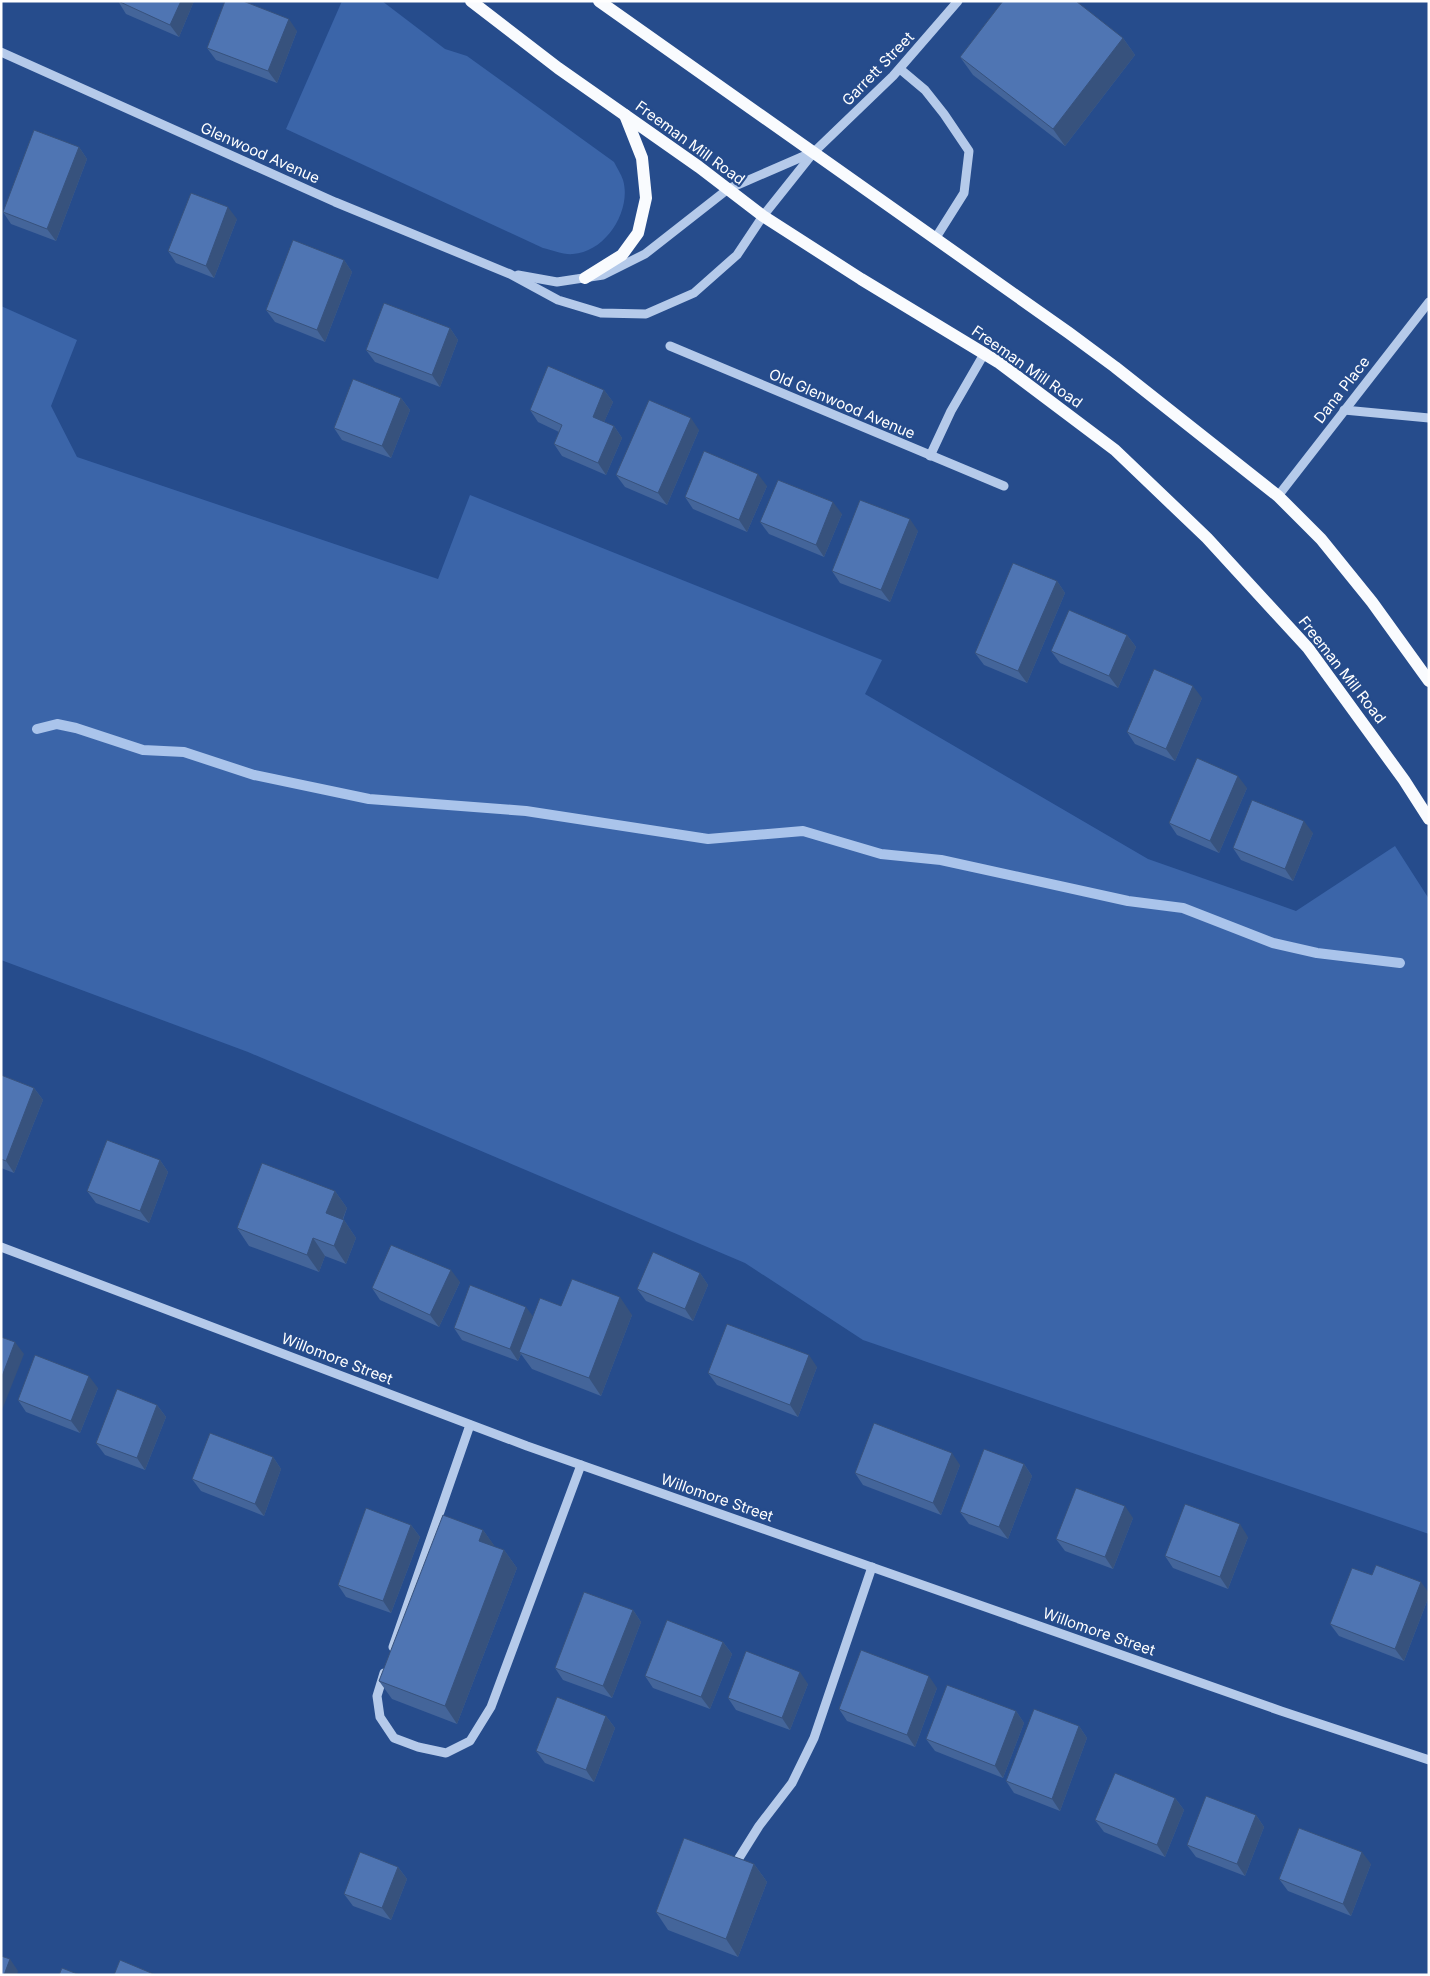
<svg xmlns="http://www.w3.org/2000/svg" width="1430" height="1976" font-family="Inter,sans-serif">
<rect width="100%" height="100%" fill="#264c8c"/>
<g fill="#3b65a9">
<path d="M342,1H382L445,49L467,56L614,162C617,168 621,174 623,180C632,210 606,252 573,254C564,255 552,250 543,248L286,129Z"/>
<path d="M1,306L77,340L51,406L77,457L438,579L470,495L882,660L865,694L1148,859L1296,911L1395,846L1429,899V1534L863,1340L745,1263L248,1052L1,960Z"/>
</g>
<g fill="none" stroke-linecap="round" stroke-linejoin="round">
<path stroke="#aac4eb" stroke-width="10" d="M37,729L57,724L76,728L143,750L184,752L254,775L369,799L526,811L708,839L803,831L881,854L941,860L1128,901L1183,908L1273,943L1317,953L1400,963"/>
<g stroke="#b5caea" stroke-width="9">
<path d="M1,52L335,202L510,274L558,300L601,313L646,314L694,293L737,255L763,216L814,152L893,76L958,1"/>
<path d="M900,69L925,90L944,114L969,151L964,193L935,239"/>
<path d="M518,275L557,282L603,275L645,254L728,189L811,153"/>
<path d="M670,346L1004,486"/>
<path d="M1344,410L1429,418"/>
<path d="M930,456L951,411L984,354"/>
<path d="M1278,496L1429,302"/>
<path d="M1,1247L527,1446L1281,1711L1429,1760"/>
<path d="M393,1647L470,1425"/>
<path d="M384,1673L377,1696L380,1717L394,1738L418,1747L446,1753L470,1741L491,1707L581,1465"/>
<path d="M739,1858L759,1826L792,1783L814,1738L872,1567"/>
</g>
<g stroke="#f9fbfe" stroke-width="12">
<path d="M471,1L558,68L699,167L763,216L861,279L998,362L1115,450L1207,538L1308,648L1404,780L1429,819"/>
<path d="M599,1L1069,333L1115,367L1278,496L1321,539L1372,602L1429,681"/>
<path d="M585,278L622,255L638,233L646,198L642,158L625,115"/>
</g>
</g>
<g fill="#44659a">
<path d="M118,1H194L179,37L126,14Z"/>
<path d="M297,31L277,83L216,60L207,48Z"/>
<path d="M1123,38L1135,55L1065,146L973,75L960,57Z"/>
<path d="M79,147L87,159L56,241L11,224L3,212Z"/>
<path d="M237,219L214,278L176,263L168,251Z"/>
<path d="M344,260L352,272L325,342L275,322L266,310Z"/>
<path d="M450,328L458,340L440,387L375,362L366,350Z"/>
<path d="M604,390L613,402L604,422L614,426L622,438L606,475L562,456L554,444L559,432L538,422L530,410Z"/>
<path d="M401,398L410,410L391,458L342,440L334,428Z"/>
<path d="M699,430L667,505L625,487L616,475Z"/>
<path d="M767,486L747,532L693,509L685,497Z"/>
<path d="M842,514L824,557L769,534L760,522Z"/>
<path d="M918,531L890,602L840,583L832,571Z"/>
<path d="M1057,581L1065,593L1027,683L984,665L975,653Z"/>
<path d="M1127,635L1136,647L1118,688L1060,663L1051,651Z"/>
<path d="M1202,698L1175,761L1135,744L1127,732Z"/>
<path d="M1247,788L1219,853L1177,835L1169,823Z"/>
<path d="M1313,833L1293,881L1241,860L1233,848Z"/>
<path d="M1,1075L34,1088L43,1100L14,1173L1,1168Z"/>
<path d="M160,1160L168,1172L149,1223L96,1203L87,1191Z"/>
<path d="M335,1191L347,1208L343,1220H344L356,1238L346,1264L325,1256L319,1272L249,1246L237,1228Z"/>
<path d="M700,1273L708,1285L693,1321L646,1301L637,1289Z"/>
<path d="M460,1282L439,1327L380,1300L372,1288Z"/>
<path d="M561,1306L632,1315L601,1396L532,1369L521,1354L518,1361L462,1340L454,1328L533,1316Z"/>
<path d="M817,1367L798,1417L717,1385L708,1373Z"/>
<path d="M98,1388L80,1433L26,1412L18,1400Z"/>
<path d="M157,1405L166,1417L145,1470L105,1455L96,1443Z"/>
<path d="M273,1457L281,1469L264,1516L201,1491L192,1479Z"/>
<path d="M1024,1464L1032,1476L1008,1539L969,1524L960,1512Z"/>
<path d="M960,1465L941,1515L863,1485L855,1473Z"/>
<path d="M1133,1518L1113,1569L1065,1551L1056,1539Z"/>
<path d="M411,1525L420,1537L391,1613L346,1597L338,1585Z"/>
<path d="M483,1530L495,1547L504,1550L517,1568L457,1724L392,1699L379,1681Z"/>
<path d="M1248,1537L1228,1589L1173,1568L1165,1556Z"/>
<path d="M1429,1593V1596L1404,1661L1339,1636L1330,1624Z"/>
<path d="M633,1610L641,1622L612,1698L563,1680L555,1668Z"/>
<path d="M723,1642L732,1654L710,1709L653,1688L645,1676Z"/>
<path d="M808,1684L790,1730L736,1710L728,1698Z"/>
<path d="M937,1688L915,1747L847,1721L839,1709Z"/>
<path d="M1016,1711L1024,1723L1003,1778L935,1751L926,1739Z"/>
<path d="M606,1716L615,1728L594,1782L545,1763L536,1751Z"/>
<path d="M1079,1726L1087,1738L1060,1811L1014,1793L1006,1781Z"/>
<path d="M1175,1798L1184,1810L1165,1857L1104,1832L1095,1820Z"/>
<path d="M1256,1815L1264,1827L1245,1876L1196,1857L1187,1845Z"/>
<path d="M754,1864L767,1882L738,1957L668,1930L656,1912Z"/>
<path d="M1371,1864L1351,1916L1288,1891L1279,1879Z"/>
<path d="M398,1867L407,1879L391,1920L353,1906L344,1894Z"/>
</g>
<g fill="#37527d">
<path d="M181,1H194L179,37L170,25Z"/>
<path d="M289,19L297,31L277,83L268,71Z"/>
<path d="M1123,38L1135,55L1065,146L1053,129Z"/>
<path d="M79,147L87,159L56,241L47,229Z"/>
<path d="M228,207L237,219L214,278L206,266Z"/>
<path d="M344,260L352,272L325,342L317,330Z"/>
<path d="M450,328L458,340L440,387L432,375Z"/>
<path d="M604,390L613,402L601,429L593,417Z"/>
<path d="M401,398L410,410L391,458L382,446Z"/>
<path d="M691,418L699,430L667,505L658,493Z"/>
<path d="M614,426L622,438L606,475L598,463Z"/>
<path d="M758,474L767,486L747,532L739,520Z"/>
<path d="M833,502L842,514L824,557L816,545Z"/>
<path d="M910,519L918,531L890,602L881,590Z"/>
<path d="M1057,581L1065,593L1027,683L1018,671Z"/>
<path d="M1127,635L1136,647L1118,688L1109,676Z"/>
<path d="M1193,686L1202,698L1175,761L1166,749Z"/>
<path d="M1238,776L1247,788L1219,853L1210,841Z"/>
<path d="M1304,821L1313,833L1293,881L1285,869Z"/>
<path d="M34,1088L43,1100L14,1173L6,1161Z"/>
<path d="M160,1160L168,1172L149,1223L140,1211Z"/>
<path d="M335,1191L347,1208L338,1231L326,1213Z"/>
<path d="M344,1220L356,1238L346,1264L334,1246Z"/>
<path d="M313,1238L325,1256L319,1272L307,1255Z"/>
<path d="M451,1270L460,1282L439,1327L430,1315Z"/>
<path d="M700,1273L708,1285L693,1321L685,1309Z"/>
<path d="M620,1297L632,1315L601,1396L589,1378Z"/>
<path d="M526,1307L535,1319L519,1352L521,1354L518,1361L510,1349Z"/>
<path d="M15,1342L24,1354L2,1410L1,1409V1379Z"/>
<path d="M809,1355L817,1367L798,1417L790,1405Z"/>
<path d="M89,1376L98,1388L80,1433L71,1421Z"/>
<path d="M157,1405L166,1417L145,1470L137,1458Z"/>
<path d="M952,1453L960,1465L941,1515L933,1503Z"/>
<path d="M273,1457L281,1469L264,1516L255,1504Z"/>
<path d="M1024,1464L1032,1476L1008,1539L999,1527Z"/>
<path d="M1125,1506L1133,1518L1113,1569L1105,1557Z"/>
<path d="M1240,1524L1248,1537L1228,1589L1220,1577Z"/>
<path d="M411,1525L420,1537L391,1613L383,1601Z"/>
<path d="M483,1530L496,1548L479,1541Z"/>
<path d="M504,1550L517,1568L457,1724L445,1706Z"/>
<path d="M1421,1582L1429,1593V1596L1404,1661L1395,1649Z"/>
<path d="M633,1610L641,1622L612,1698L603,1686Z"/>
<path d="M723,1642L732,1654L710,1709L701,1697Z"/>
<path d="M800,1672L808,1684L790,1730L782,1718Z"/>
<path d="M929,1676L937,1688L915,1747L907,1735Z"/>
<path d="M1016,1711L1024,1723L1003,1778L995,1766Z"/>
<path d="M606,1716L615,1728L594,1782L586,1770Z"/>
<path d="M1079,1726L1087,1738L1060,1811L1052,1799Z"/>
<path d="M1175,1798L1184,1810L1165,1857L1157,1845Z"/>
<path d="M1256,1815L1264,1827L1245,1876L1237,1864Z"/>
<path d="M1362,1852L1371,1864L1351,1916L1343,1904Z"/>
<path d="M754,1864L767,1882L738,1957L726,1939Z"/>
<path d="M398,1867L407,1879L391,1920L382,1908Z"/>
<path d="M10,1959L18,1971L17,1975H4Z"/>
</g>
<g fill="#4f75b3" stroke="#37527d">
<path d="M118,1H181L170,25Z"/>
<path d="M225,1H243L289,19L268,71L207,48Z"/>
<path d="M1003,1H1076L1123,38L1053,129L960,57Z"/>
<path d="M34,130L79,147L47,229L3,212Z"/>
<path d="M191,193L228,207L206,266L168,251Z"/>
<path d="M293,240L344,260L317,330L266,310Z"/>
<path d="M384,303L450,328L432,375L366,350Z"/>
<path d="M548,366L604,390L593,417L614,426L598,463L554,444L562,425L530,410Z"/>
<path d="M353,379L401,398L382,446L334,428Z"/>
<path d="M649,400L691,418L658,493L616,475Z"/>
<path d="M704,451L758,474L739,520L685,497Z"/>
<path d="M778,480L833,502L816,545L760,522Z"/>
<path d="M860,500L910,519L881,590L832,571Z"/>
<path d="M1013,563L1057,581L1018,671L975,653Z"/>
<path d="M1069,610L1127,635L1109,676L1051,651Z"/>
<path d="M1154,669L1193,686L1166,749L1127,732Z"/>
<path d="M1197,758L1238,776L1210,841L1169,823Z"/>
<path d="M1252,800L1304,821L1285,869L1233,848Z"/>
<path d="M1,1075L34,1088L6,1161L1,1159Z"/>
<path d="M107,1140L160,1160L140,1211L87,1191Z"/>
<path d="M262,1163L335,1191L326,1213L344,1220L334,1246L313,1238L307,1255L237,1228Z"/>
<path d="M391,1245L451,1270L430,1315L372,1288Z"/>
<path d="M653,1252L700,1273L685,1309L637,1289Z"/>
<path d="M572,1279L620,1297L589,1378L519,1352L540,1298L561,1306Z"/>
<path d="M470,1285L526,1307L510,1349L454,1328Z"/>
<path d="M727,1324L809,1355L790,1405L708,1373Z"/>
<path d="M1,1337L15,1342L1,1379Z"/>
<path d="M35,1355L89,1376L71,1421L18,1400Z"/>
<path d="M117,1389L157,1405L137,1458L96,1443Z"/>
<path d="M874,1423L952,1453L933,1503L855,1473Z"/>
<path d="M210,1433L273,1457L255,1504L192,1479Z"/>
<path d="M984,1449L1024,1464L999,1527L960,1512Z"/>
<path d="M1076,1488L1125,1506L1105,1557L1056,1539Z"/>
<path d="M1185,1504L1240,1524L1220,1577L1165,1556Z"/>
<path d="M366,1508L411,1525L383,1601L338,1585Z"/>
<path d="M443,1515L483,1530L479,1541L504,1550L445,1706L379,1681Z"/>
<path d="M1376,1565L1421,1582L1395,1649L1330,1624L1352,1568L1372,1575Z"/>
<path d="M584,1592L633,1610L603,1686L555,1668Z"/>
<path d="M667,1620L723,1642L701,1697L645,1676Z"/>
<path d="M861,1650L929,1676L907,1735L839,1709Z"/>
<path d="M746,1651L800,1672L782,1718L728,1698Z"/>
<path d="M947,1685L1016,1711L995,1766L926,1739Z"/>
<path d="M557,1697L606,1716L586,1770L536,1751Z"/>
<path d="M1034,1709L1079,1726L1052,1799L1006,1781Z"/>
<path d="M1115,1773L1175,1798L1157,1845L1095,1820Z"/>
<path d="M1206,1796L1256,1815L1237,1864L1187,1845Z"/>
<path d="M1299,1828L1362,1852L1343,1904L1279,1879Z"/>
<path d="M684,1838L754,1864L726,1939L656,1912Z"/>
<path d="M360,1852L398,1867L382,1908L344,1894Z"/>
<path d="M1,1956L10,1959L4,1975H1Z"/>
<path d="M120,1960L156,1975H114Z"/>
<path d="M62,1968L80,1975H59Z"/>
</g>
<g text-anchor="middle" stroke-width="4.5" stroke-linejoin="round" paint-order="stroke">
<g font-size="15" fill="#fff" stroke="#264c8c">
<text transform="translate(878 69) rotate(-46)" y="5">Garrett Street</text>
<text transform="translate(690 143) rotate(36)" y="5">Freeman Mill Road</text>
<text transform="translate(260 153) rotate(24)" y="5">Glenwood Avenue</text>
<text transform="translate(1027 367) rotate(35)" y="5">Freeman Mill Road</text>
<text transform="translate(1342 390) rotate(-52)" y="5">Dana Place</text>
<text transform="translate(842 404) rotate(23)" y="5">Old Glenwood Avenue</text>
<text transform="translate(1342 670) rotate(52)" y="5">Freeman Mill Road</text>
<text transform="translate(337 1359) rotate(21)" y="5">Willomore Street</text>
<text transform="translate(717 1498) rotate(19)" y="5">Willomore Street</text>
<text transform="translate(1099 1632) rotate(19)" y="5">Willomore Street</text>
</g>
</g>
<rect width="1430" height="1976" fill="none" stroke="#ffffff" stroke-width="5"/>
</svg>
